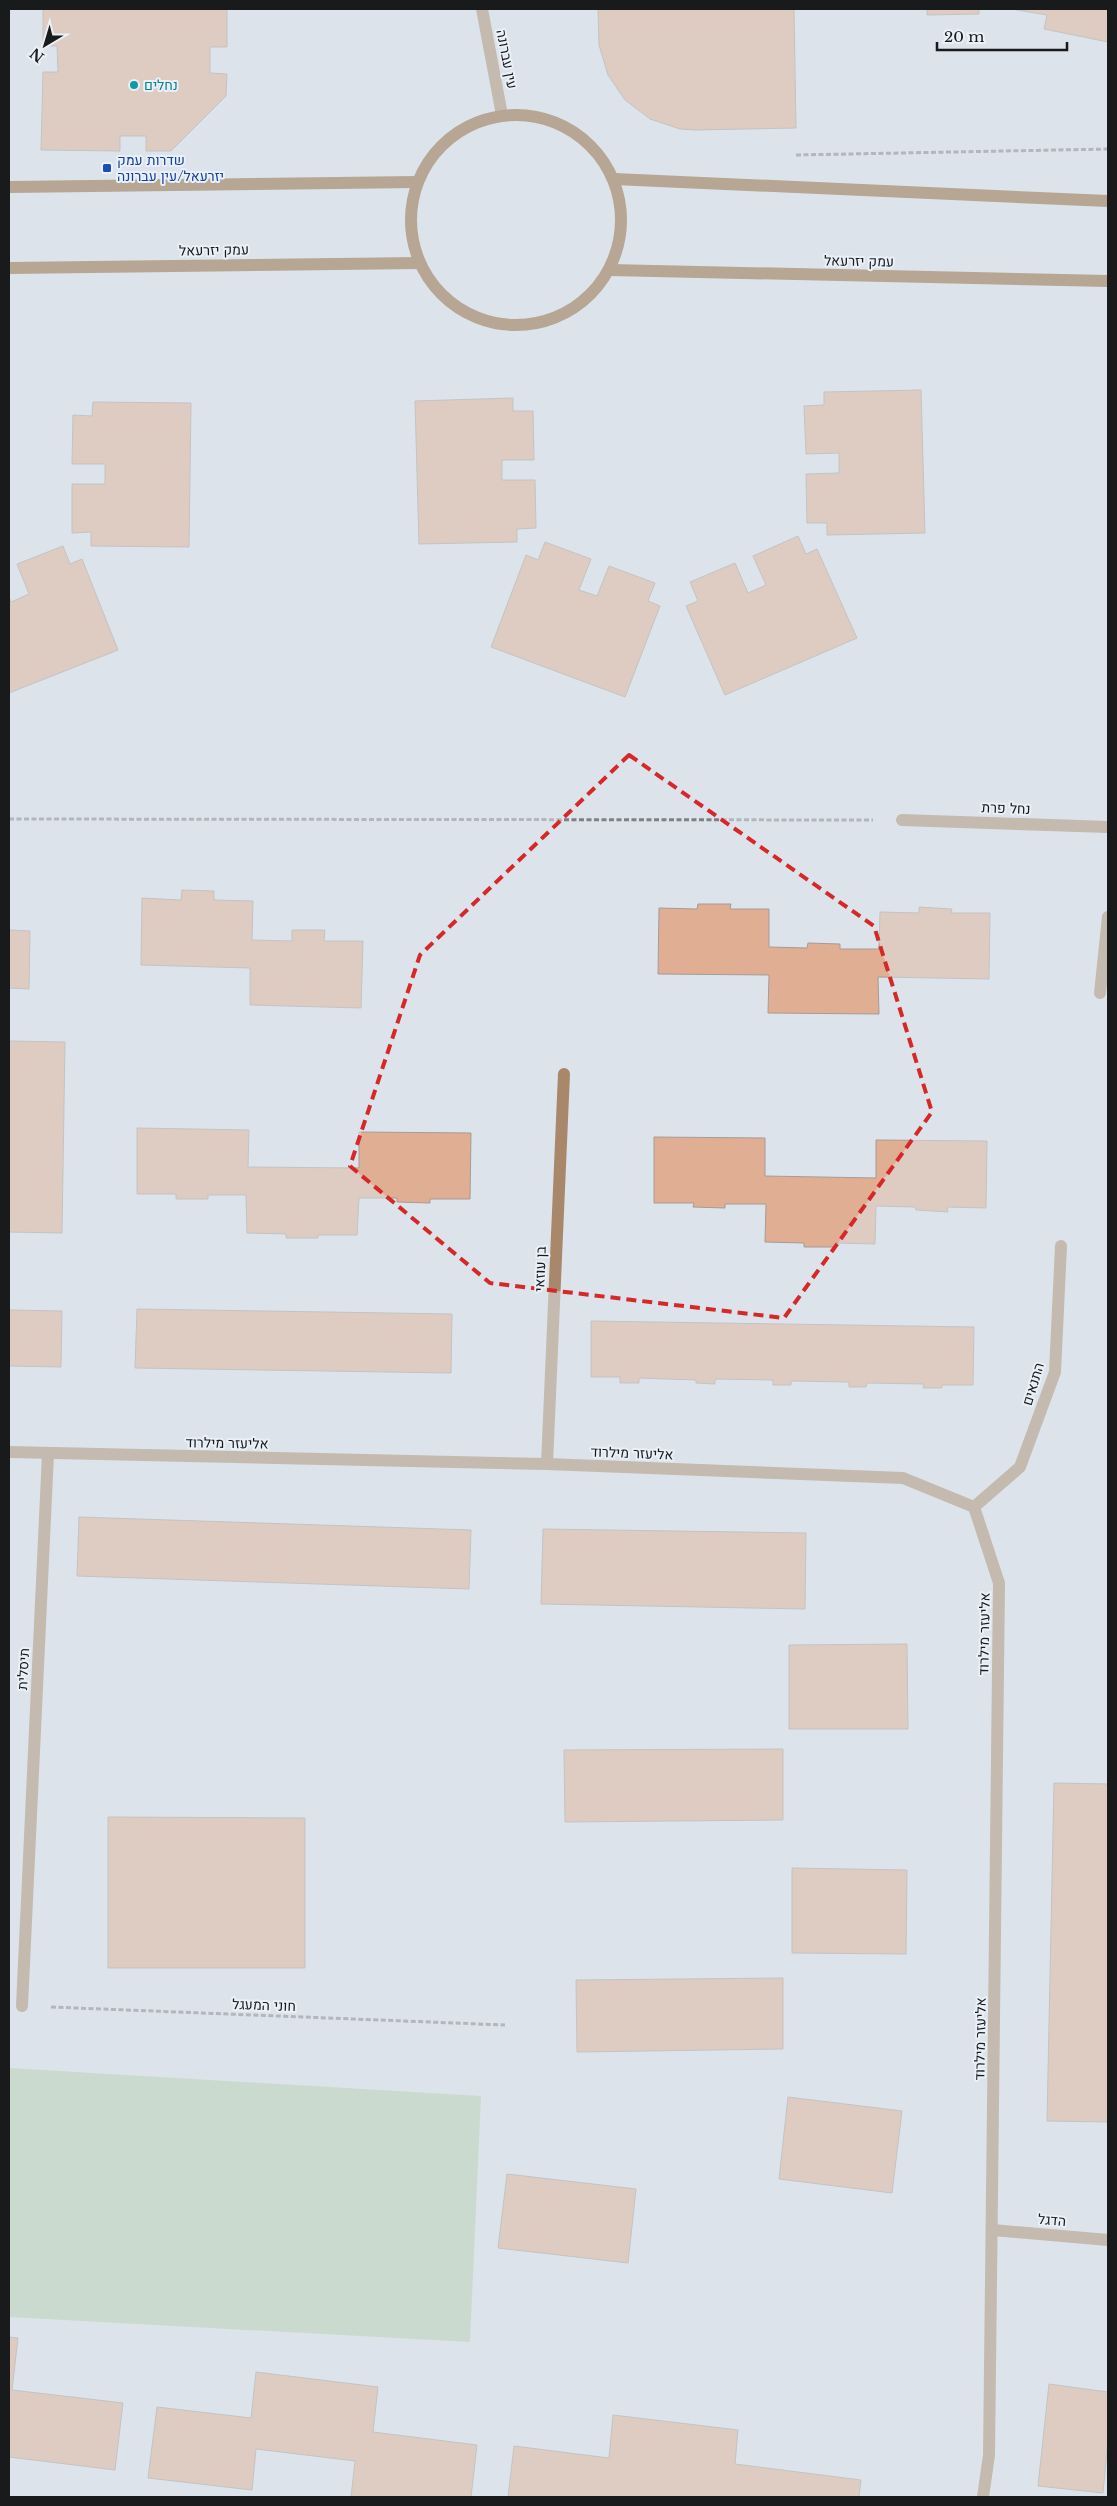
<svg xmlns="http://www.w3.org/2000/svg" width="1117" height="2506" font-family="'Libre Baskerville',Heebo,serif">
<rect width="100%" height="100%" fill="#dde3ea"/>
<path fill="#b6cfad" d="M9,2068L481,2096L470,2342L9,2317Z"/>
<g fill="#e0ae93" stroke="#a49c98">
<path d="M43,9H227V47H210V73L227,74L226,96L171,151H146V136H120V151L41,150L43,72H58L57,46H43Z"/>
<path d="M598,9H794L796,128L695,130L680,129L650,119L625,100L608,75L599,45Z"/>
<path d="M927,9H979V14L927,15Z"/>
<path d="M1011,9H1108V42L1044,29L1047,15Z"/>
<path d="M921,390L925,533L827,535V523H807L806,474L839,473V453L806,454L804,406L824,405V392Z"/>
<path d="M513,398V411H533L534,460H502V480H535L536,528L517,529V542L419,544L415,401Z"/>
<path d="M93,402L191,403L189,547L91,546V532L72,533V484H105V464H72L73,415L92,416Z"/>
<path d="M798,536L806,554L817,549L857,638L725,695L686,606L698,601L690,582L735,563L748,593L766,585L753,556Z"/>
<path d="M545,542L591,559L579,590L597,596L609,566L655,583L648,601L660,606L625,697L491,647L526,555L538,560Z"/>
<path d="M63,546L70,564L82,559L118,650L9,693V597L11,602L29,594L17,564Z"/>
<path d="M182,890L214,891V900L253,901L252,940L292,941V930H325L324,941H363L361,1008L250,1005V968L141,965L142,898L181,900Z"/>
<path d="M698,904H731L730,909H769V947L807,948L808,943L840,944V949H879L880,912L919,913V907L952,909L951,913H990L989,979L878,977L879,1014L768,1013L769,975L658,974L659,908L697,909Z"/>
<path d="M9,930L30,931L29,989L9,988Z"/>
<path d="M9,1041L65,1042L62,1233L9,1232Z"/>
<path d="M137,1128L249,1130L248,1167L359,1168V1132L471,1133L470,1199H430V1203L397,1202V1198H359L357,1235H318V1238H286V1234L247,1233L246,1195H208V1199H176V1194H137Z"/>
<path d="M654,1137L765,1138V1176L876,1178V1140L987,1141L986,1208L947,1207L948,1212L916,1210L915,1207L876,1206L875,1244L836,1243V1247H804V1243L765,1242L766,1204H725V1208L693,1207L694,1203H654Z"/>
<path d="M137,1309L452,1314L451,1373L135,1368Z"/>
<path d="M9,1310L62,1311L61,1367L9,1366Z"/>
<path d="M591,1321L974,1327L973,1385H942V1388H923L924,1384L867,1383L866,1387H849V1382L791,1381V1385H773V1380L715,1379V1384L696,1383V1380L639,1378V1383H620V1377H591Z"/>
<path d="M79,1517L471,1530L469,1589L77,1576Z"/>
<path d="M543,1529L806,1533L805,1609L541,1604Z"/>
<path d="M907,1644L908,1729H789V1645Z"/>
<path d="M783,1749V1820L565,1822L564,1750Z"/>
<path d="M1054,1783L1108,1784V2122L1047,2121Z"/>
<path d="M108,1817L305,1818V1968H108Z"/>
<path d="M792,1868L907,1870L906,1954L792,1953Z"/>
<path d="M783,1978V2049L577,2052L576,1980Z"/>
<path d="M788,2097L902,2111L892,2193L779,2179Z"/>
<path d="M507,2174L636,2189L628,2263L498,2248Z"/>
<path d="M9,2337L18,2338L12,2390L123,2403L115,2470L9,2457Z"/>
<path d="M256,2372L378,2387L373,2432L477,2445L471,2497H351L355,2461L256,2449L252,2490L148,2478L157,2407L251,2418Z"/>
<path d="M1049,2384L1108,2392V2441L1103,2493L1038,2486Z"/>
<path d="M613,2415L738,2430L735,2464L861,2480L859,2497H508L514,2446L609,2458Z"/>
</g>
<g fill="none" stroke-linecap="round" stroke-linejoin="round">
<g stroke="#7d8185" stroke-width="3" stroke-dasharray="5 2.5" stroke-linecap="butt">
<path d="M796,155L1108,149"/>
<path d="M9,819L873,820"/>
<path d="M51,2007L505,2025"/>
</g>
<g stroke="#a8876a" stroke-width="12">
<path d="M482,9L502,115"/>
<path d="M902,820L1108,827"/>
<path d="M1100,993L1108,917"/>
<path d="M9,1452L547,1464L903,1478L974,1507L999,1583L989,2455L983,2497"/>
<path d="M547,1464L564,1074"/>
<path d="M974,1507L1020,1467L1055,1372L1061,1246"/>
<path d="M22,2006L48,1454"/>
<path d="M993,2230L1108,2240"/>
</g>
<g stroke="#8a5b2c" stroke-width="12">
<circle cx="516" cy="220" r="105"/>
<path d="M614,179L1108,201"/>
<path d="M9,187L417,182"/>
<path d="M9,268L419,263"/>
<path d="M610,270L1108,281"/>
</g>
</g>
<path d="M0 0H1117V2506H0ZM629,755L874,926L932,1112L784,1318L490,1283L350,1166L420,955Z" fill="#dde3ea" fill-opacity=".55" fill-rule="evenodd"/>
<path fill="none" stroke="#d62828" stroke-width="4" stroke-dasharray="10 6" stroke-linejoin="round" d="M629,755L874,926L932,1112L784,1318L490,1283L350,1166L420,955Z"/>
<circle fill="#0f9aa8" stroke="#eaf0f7" stroke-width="2" cx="134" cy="85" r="5"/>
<rect fill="#1a4fb4" stroke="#eaf0f7" stroke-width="2" x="102" y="163" width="10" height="10" rx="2.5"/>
<g text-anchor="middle" stroke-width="4" stroke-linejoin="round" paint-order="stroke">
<g font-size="14" fill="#181a1c" stroke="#eaf0f7">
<text transform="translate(507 59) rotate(79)" y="5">עין עברונה</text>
<text transform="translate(214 250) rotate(-1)" y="5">עמק יזרעאל</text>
<text transform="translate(859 261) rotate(1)" y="5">עמק יזרעאל</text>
<text transform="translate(1006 808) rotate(2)" y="5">נחל פרת</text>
<text transform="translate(540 1269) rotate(-88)" y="5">בן עוזאי</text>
<text transform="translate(1033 1384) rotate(-73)" y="5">התנאים</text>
<text transform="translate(227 1443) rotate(1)" y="5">אליעזר מילרוד</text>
<text transform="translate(632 1453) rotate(2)" y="5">אליעזר מילרוד</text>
<text transform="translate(984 1634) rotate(-89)" y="5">אליעזר מילרוד</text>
<text transform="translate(23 1669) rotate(-87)" y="5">תיסלית</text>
<text transform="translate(264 2005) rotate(2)" y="5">חוני המעגל</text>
<text transform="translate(980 2039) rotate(-89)" y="5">אליעזר מילרוד</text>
<text transform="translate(1052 2220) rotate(5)" y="5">הדגל</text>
</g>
<g font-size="14" fill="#0d838f" stroke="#eaf0f7" text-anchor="start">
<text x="144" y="90">נחלים</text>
</g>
<g font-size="14" fill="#164399" stroke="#eaf0f7" text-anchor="start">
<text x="117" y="165">שדרות עמק<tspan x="117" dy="16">יזרעאל/עין עברונה</tspan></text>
</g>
</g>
<rect width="1117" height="2506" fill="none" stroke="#181a1c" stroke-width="20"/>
<g transform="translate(45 45) rotate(218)" stroke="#eaf0f7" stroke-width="4" paint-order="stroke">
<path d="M0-4L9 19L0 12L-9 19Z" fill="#181a1c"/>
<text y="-8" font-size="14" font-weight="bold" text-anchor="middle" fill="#181a1c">N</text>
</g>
<path d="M937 42v8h130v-8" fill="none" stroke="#181a1c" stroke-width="2.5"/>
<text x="944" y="42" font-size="15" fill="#181a1c" stroke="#eaf0f7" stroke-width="4" paint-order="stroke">20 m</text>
</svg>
